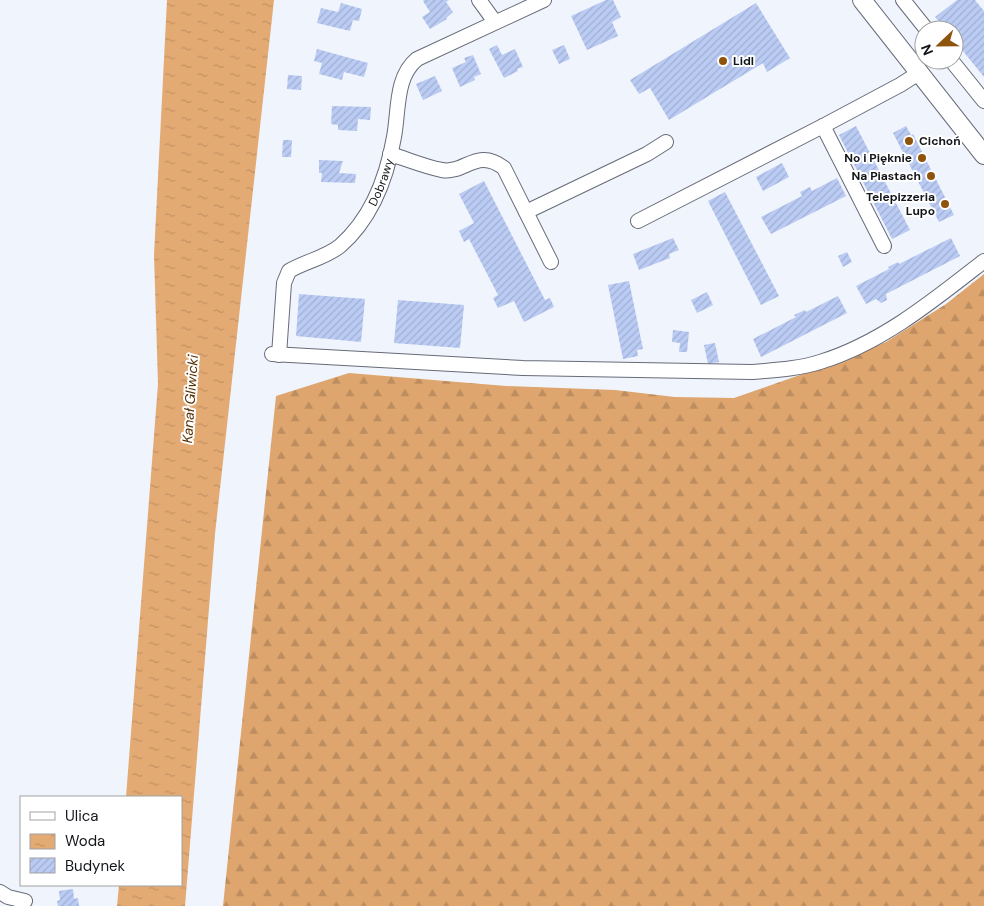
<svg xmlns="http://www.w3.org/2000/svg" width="984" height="906" font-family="'DM Sans',sans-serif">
<defs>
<pattern id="forest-firs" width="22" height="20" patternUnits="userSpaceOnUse" patternTransform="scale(1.25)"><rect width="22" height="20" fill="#dea56e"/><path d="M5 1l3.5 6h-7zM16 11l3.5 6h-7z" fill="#bd8d5f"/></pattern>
<pattern id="water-ripples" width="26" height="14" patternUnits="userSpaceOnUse" patternTransform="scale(1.25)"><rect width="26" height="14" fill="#e4aa73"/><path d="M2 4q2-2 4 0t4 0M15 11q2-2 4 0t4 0" fill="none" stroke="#c39163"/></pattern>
<pattern id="building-hatch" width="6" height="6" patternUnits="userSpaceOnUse" patternTransform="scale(1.25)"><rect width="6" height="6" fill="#bbccf4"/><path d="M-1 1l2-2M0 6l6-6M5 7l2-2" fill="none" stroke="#a0aed1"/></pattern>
</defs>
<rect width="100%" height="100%" fill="#f0f4fd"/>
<path fill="url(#forest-firs)" d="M984,274V906H223L276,396L349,373L506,386L615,390L675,397L734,398L834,363L886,342L946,304Z"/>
<path fill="url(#water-ripples)" d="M167,0H274L215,534L185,906H117L119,885H181V797H126L158,384L154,255Z"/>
<g fill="url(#building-hatch)">
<path d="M424,0H449L446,2L453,12L446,18L447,19L430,29L422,17L430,12L423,1Z"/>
<path d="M606,0H613L621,17L612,22L618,36L587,50L571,16Z"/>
<path d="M957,0H975L984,11V77L954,40V30H946L935,17Z"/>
<path d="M341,3L362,9L359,21L353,20L350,31L317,23L321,8L338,12Z"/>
<path d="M756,3L790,58L767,72L763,63L669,120L650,88L639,94L630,80Z"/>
<path d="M497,45L502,55L515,49L523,67L517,69L518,71L504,78L489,49Z"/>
<path d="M564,45L570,59L559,64L552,50Z"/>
<path d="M317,49L368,63L364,77L344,72L342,80L319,74L322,63L314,61Z"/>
<path d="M473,55L481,74L474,77L475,80L460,87L452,68L466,62L464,58Z"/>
<path d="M288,75L302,76L301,90L287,89Z"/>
<path d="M435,76L442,91L423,100L416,84Z"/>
<path d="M332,106L371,107L370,120L358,119L357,131L338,130V125L331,124Z"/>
<path d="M856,126L910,230L892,239L839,135Z"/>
<path d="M906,126L911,135L913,134L954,215L939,222L893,133Z"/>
<path d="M283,140H292L291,157H282Z"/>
<path d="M319,160L343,161L339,173L356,174L355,183L321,182L322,173H319Z"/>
<path d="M782,163L789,177L763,191L756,177Z"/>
<path d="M837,178L846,196L771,234L761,217L802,196L800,192L810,187L812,191Z"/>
<path d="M484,181L545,300L550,298L554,307L524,322L514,301L498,308L493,298L498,295L469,239L464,242L459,231L474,223L459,194Z"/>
<path d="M725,192L779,296L761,305L708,201Z"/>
<path d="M673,238L679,250L669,254L670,258L639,270L633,254Z"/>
<path d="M951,238L960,256L886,294L887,300L881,303L876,299L866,304L856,286L889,269L888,267L898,262L899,264Z"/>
<path d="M847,252L852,262L843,267L838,256Z"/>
<path d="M629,281L643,349L637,350L638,356L623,359L608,285Z"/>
<path d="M707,292L713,305L697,313L691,300Z"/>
<path d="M299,294L365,299L361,342L296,336Z"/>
<path d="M838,296L847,313L761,357L753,339L796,317L794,315L805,310L806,312Z"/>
<path d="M398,300L464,305L460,348L394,343Z"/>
<path d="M673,330L689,332L687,352H679L680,343L672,342Z"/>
<path d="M715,343L719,362L708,364L704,345Z"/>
<path d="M73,889L74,899L78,898L79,906H58L57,901L60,900L59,891Z"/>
</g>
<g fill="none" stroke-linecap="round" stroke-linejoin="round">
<defs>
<g id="minor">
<path d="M479,0L495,22"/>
<path d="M903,0L927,30"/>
<path d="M951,60L984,101"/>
<path d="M823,126L884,246"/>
<path d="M390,154C407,159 425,167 442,170C465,174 477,147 504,168L551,262"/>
<path d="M526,212L647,154L666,142"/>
<path d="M638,221L823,126L900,85L919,73"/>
<path d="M272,354L523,368L752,372C775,370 798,369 820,362C882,343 934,300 984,261"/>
<path id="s1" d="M279,355L284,283L289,271C306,261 325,258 340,246C372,218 387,177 394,137C399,111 395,77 417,59L544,0"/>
<path d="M0,892L8,897L25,901"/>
</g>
<path id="major" d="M862,0L984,155"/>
</defs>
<use href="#minor" stroke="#666b78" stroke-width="16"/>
<use href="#major" stroke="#666b78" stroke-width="20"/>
<use href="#minor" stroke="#fff" stroke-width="14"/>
<use href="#major" stroke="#fff" stroke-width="18"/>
</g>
<g fill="#8e540e" stroke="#fff" stroke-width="2">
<circle cx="723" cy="61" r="5"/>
<circle cx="909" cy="141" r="5"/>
<circle cx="922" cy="158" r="5"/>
<circle cx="931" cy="176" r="5"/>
<circle cx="945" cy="204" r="5"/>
</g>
<g text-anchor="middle" stroke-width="4" stroke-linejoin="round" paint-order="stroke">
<g font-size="12" font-weight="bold" fill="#121519" stroke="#fff" text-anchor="end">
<text x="733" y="65" text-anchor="start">Lidl</text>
<text x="919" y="145" text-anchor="start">Cichoń</text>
<text x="912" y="162">No i Pięknie</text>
<text x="921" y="180">Na Piastach</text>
<text x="935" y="201">Telepizzeria<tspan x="935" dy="14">Lupo</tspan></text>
</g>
<g font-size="12" fill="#121519" stroke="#fff">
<text dy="4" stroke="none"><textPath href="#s1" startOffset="219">Dobrawy</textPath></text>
</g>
<g font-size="14" font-style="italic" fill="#583205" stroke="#fff">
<text transform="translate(190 399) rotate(-86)" y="5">Kanał Gliwicki</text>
</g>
</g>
<rect x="20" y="796" width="162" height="90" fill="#ffffff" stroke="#a0a1a3"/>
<rect x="30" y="812" width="25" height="8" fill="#ffffff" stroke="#a0a1a3"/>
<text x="65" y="821" font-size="15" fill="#121519">Ulica</text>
<rect x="30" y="834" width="25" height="15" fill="url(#water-ripples)" stroke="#a0a1a3"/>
<text x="65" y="846" font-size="15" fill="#121519">Woda</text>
<rect x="30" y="858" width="25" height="15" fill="url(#building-hatch)" stroke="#a0a1a3"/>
<text x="65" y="871" font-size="15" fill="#121519">Budynek</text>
<g transform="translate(939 45) rotate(248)"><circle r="24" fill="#ffffff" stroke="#a0a1a3"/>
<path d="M0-4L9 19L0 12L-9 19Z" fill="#8e540e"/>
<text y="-8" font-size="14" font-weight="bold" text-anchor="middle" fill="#121519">N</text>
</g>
</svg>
